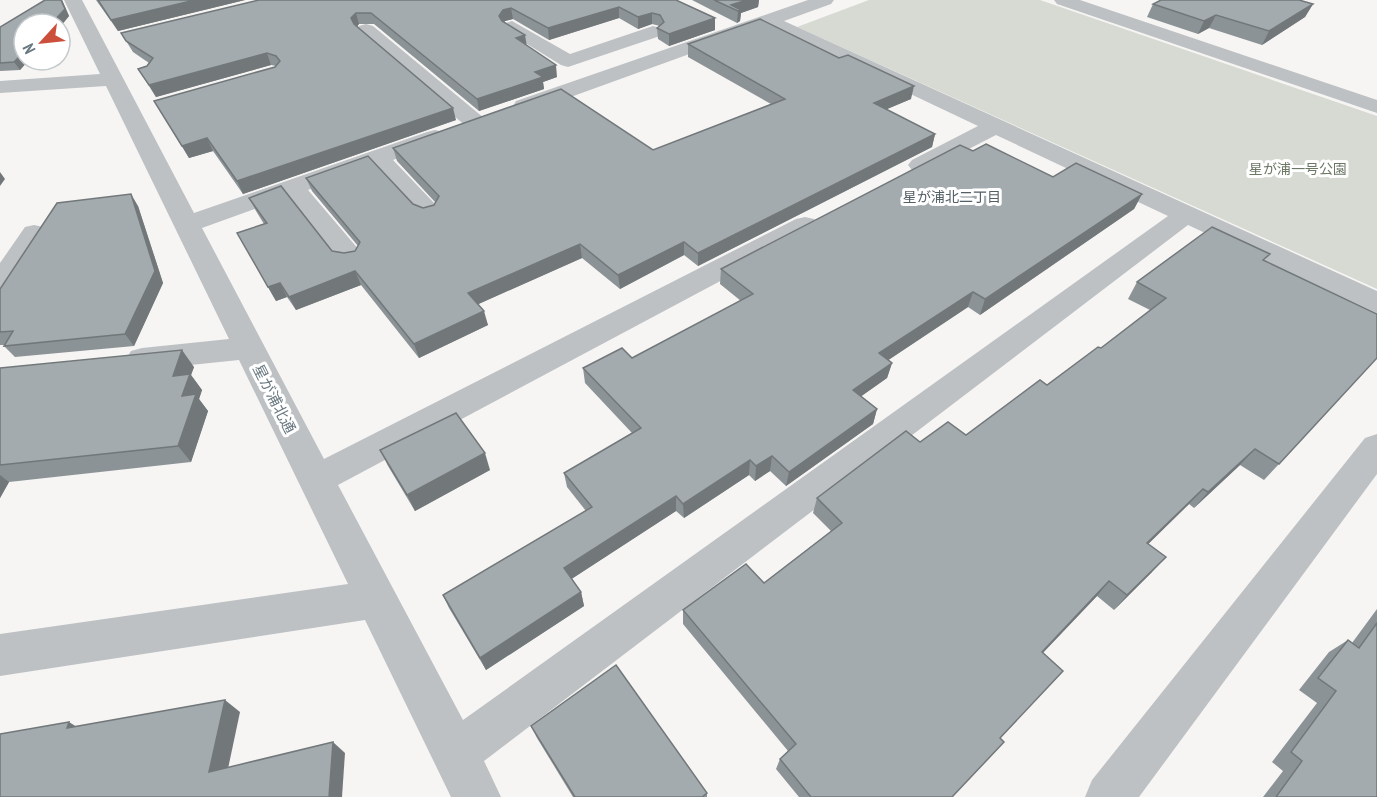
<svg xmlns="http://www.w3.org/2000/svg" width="1377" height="797" font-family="'PT Sans Narrow','Noto Sans JP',sans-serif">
<rect width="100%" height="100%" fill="#f6f5f3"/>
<path fill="#d6dad2" d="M869,0H1040L1377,116V289L797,27Z"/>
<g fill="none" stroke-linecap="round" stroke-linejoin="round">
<g fill="#bdc1c4" fill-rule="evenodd">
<path d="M64,0H82L194,213L427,132L435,130L443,132L446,137L443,142L393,160L437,206L441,211L437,216L428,219L419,216L373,167L308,190L360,251L364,257L360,263L350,265L340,263L288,197L202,228L324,459L796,219L805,217L814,219L818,225L814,231L338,485L463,720L1168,216L996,135L928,170L920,172L912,170L908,165L912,160L978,126L767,26L532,111L524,112L516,111L513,106L516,101L808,0H834L831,4L784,21L1377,291V313L1188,225L484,761L501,797H451L365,620L0,676V634L348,584L239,360L142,370L131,367L126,359L131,351L142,348L229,339L106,86L0,93V81L100,74Z"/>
<path d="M1054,0H1080L1377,100V113L1057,4Z"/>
<path d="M512,21L570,54L653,26L660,28L662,32L660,36L568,67L561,65L506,31L503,27L506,23Z"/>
<path d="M366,24L373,26L484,118L487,123L484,128L476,130L468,128L359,34L357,30L359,26Z"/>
<path d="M34,225L43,227L47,233L10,290L0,293V263L25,227Z"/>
<path d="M1377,434V474L1139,797H1085L1092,780L1365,438Z"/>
</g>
</g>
<g fill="#8c9396">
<path d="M45,0H62L69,16L60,27V24L20,70L0,71V27Z"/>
<path d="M96,0H245L118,31Z"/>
<path d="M259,0H676L715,30L669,46L658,39L657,28L660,26L652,24L638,29L619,18L549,40L513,19L505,21L504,22L557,77L543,82L544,89L479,111L374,24H359L357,27L456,120L243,194L213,151L189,158L154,101L275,67L276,66L271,65L156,97L138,69L147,66L149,63L133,52L121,33Z"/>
<path d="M692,0H759L758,7L741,13L740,21L737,23Z"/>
<path d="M1153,4H1313L1305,17L1262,45L1209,28L1198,34L1147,17Z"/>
<path d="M688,44L911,99L886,109L935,134L932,147L698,266L684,255L620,289L582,258L478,304L488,325L419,358L361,285L296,310L287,297L276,301L237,233L264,224L256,211L249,198L332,251L344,253L355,251L358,246L312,191L306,178L413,204L423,208L434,205L435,202L397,161L393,148L653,150L771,104L688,57Z"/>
<path d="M973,151L1053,177L1142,194L1134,209L980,315L968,307L888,360L892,363L887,378L861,396L877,409L873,424L786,486L770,471L755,481L749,475L684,518L676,511L571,579L581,592L584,606L486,670L449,608L443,595L586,511L567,487L564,473L632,433L585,383L583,368L632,358L741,301L720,284L721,269Z"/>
<path d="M138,206L163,283L134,346L15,357L4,346L5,345H0V289Z"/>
<path d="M1265,261L1279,464L1264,480L1240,465L1194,508L1189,504L1148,544L1152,572L1114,610L1097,596L1043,653L1000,738L952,797H799L776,769L780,759L788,751L683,624V610L764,583L831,531L813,513L817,498L920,442L966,435L1047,385L1101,348L1150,310L1128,299L1137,282Z"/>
<path d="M194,367L191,375L202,390L199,399L208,411L191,462L9,482L0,498V368Z"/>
<path d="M380,450L490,470L415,511L388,466Z"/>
<path d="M1377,609V797H1263L1283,771L1272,762L1317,703L1299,690L1329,652L1348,640L1352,643Z"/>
<path d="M531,726L707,793V797H573L537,738Z"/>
</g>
<g fill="#72787a">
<path d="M61,0H62L69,16L60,27V24H51Z"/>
<path d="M195,0H245L118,31L111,20Z"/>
<path d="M745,0H759L758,7L741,13L740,21L737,23L738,11L731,5Z"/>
<path d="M1313,4L1305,17L1262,45L1269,31Z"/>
<path d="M619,7V18L549,40L548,28Z"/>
<path d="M511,8L513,19L505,21L501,27L499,16L503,10Z"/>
<path d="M356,13L359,24L355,29L351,18Z"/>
<path d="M652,13V24L638,29V17Z"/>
<path d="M1216,15L1209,28L1198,34L1204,21Z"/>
<path d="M715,18V30L669,46V34Z"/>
<path d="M525,35L527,47L516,38Z"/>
<path d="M24,52V60H29L20,70L14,62Z"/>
<path d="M267,53L271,65L156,97L149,85Z"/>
<path d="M556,65L557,77L543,82L544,89L479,111L477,99L535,72Z"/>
<path d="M914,86L911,99L871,116L874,103Z"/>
<path d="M453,108L456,120L243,194L237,181Z"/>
<path d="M935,134L932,147L698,266V253Z"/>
<path d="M207,138L213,151L189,158L182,146Z"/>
<path d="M0,172L5,179L0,186Z"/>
<path d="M131,194L138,206L163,283L134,346L125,334Z"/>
<path d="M1142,194L1134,209L980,315L985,299Z"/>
<path d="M684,242V255L620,289L618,275Z"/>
<path d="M580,244L582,258L472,307L468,293Z"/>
<path d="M355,271L361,285L296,310L289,297Z"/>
<path d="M280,283L287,297L276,301L268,287Z"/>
<path d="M973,292L968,307L875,369L879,353Z"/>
<path d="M484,311L488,325L419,358L414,344Z"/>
<path d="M182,350L194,367L191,375L202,390L199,399L208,411L191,462L178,446L182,396L173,376Z"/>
<path d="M892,363L887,378L849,405L853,390Z"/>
<path d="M877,409L873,424L786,486L789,472Z"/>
<path d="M1255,449L1240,465L1194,508L1208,492Z"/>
<path d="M485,453L490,470L415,511L407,495Z"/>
<path d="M772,456L770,471L755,481L756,466Z"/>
<path d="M750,460L749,475L684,518L683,504Z"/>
<path d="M0,475L9,482L0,498Z"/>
<path d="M1203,489L1189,504L1134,558L1147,543Z"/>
<path d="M676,496V511L567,582L564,568Z"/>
<path d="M1166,557L1152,572L1114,610L1127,595Z"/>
<path d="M1109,581L1097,596L1031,665L1042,652Z"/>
<path d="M581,592L584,606L486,670L480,658Z"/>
<path d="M225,700L240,712L225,783L209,772Z"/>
<path d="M69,722L88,734L67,728Z"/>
<path d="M333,742L345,753L342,797H329Z"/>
</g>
<g fill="#a3abaf" stroke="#72787a" stroke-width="1.5">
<path d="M45,0H61L65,9L51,24H24V52L14,62L0,63V27Z"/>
<path d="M98,0H195L111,20Z"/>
<path d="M259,0H676L715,18L669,34L657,28L664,22L660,15L652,13L638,17L619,7L548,28L511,8L503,10L499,16L502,21L525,35L516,38L556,65L535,72L543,77L477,99L371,13H356L351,18L354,24L453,108L237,181L207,138L182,146L154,101L275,67L280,61L276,56L267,53L149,85L138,69L147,66L153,58L126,41L121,33Z"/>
<path d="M714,0H747L731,5L741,10L738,11Z"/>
<path d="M1161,0H1299L1313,4L1269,31L1216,15L1204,21L1153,4Z"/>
<path d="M760,19L839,58L848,55L914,86L874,103L935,134L698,253L684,242L618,275L580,244L468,293L484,311L414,344L355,271L289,297L280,283L268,287L237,233L267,223L249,198L281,186L332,251L344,253L355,251L360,242L306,178L368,156L413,204L423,208L434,205L439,196L393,148L561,89L653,150L785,99L688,44Z"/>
<path d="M986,144L1053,177L1076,163L1142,194L985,299L973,292L879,353L892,363L853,390L877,409L789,472L772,456L756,466L750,460L683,504L676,496L564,568L581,592L480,658L443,595L592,507L564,473L641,428L583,368L622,348L632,358L753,294L721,269L960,145L973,151Z"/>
<path d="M131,194L155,271L125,334L4,346L13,331L0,332V289L57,203Z"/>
<path d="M1212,227L1270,254L1263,260L1377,314V358L1279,464L1255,449L1208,492L1203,489L1147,543L1166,557L1127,595L1109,581L1042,652L1063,671L1000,738L1004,742L952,797H811L780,759L796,744L683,610L746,564L764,583L842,523L817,498L906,431L920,442L948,422L966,435L1040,380L1047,385L1098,347L1101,348L1166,298L1137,282Z"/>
<path d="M182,350L173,376L190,374L182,396L196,394L178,446L0,465V368Z"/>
<path d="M456,413L485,453L407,495L380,450Z"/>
<path d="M1377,623V797H1276L1302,761L1291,752L1336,691L1318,678L1348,640L1359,648Z"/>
<path d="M616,665L707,793L702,797H575L531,726Z"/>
<path d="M225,700L209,772L333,742L329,797H0V734L69,722L67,728Z"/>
</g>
<g text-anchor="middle" stroke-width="6" stroke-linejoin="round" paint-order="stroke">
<g font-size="14" fill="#6c7866" stroke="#fff">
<text x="1298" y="174">星が浦一号公園</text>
</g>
<g font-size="14" fill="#556066" stroke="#fff">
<text x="952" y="202">星が浦北二丁目</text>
</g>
<g font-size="15" fill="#697880" stroke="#fff">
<text transform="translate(274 399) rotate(63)" y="5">星が浦北通</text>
</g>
</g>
<g transform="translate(42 42) rotate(243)"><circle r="28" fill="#ffffff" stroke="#c3c9cc" stroke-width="1.5"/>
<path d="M0-4.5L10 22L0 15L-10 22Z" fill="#cc4f3c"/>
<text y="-9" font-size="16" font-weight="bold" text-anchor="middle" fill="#697880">N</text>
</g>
</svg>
